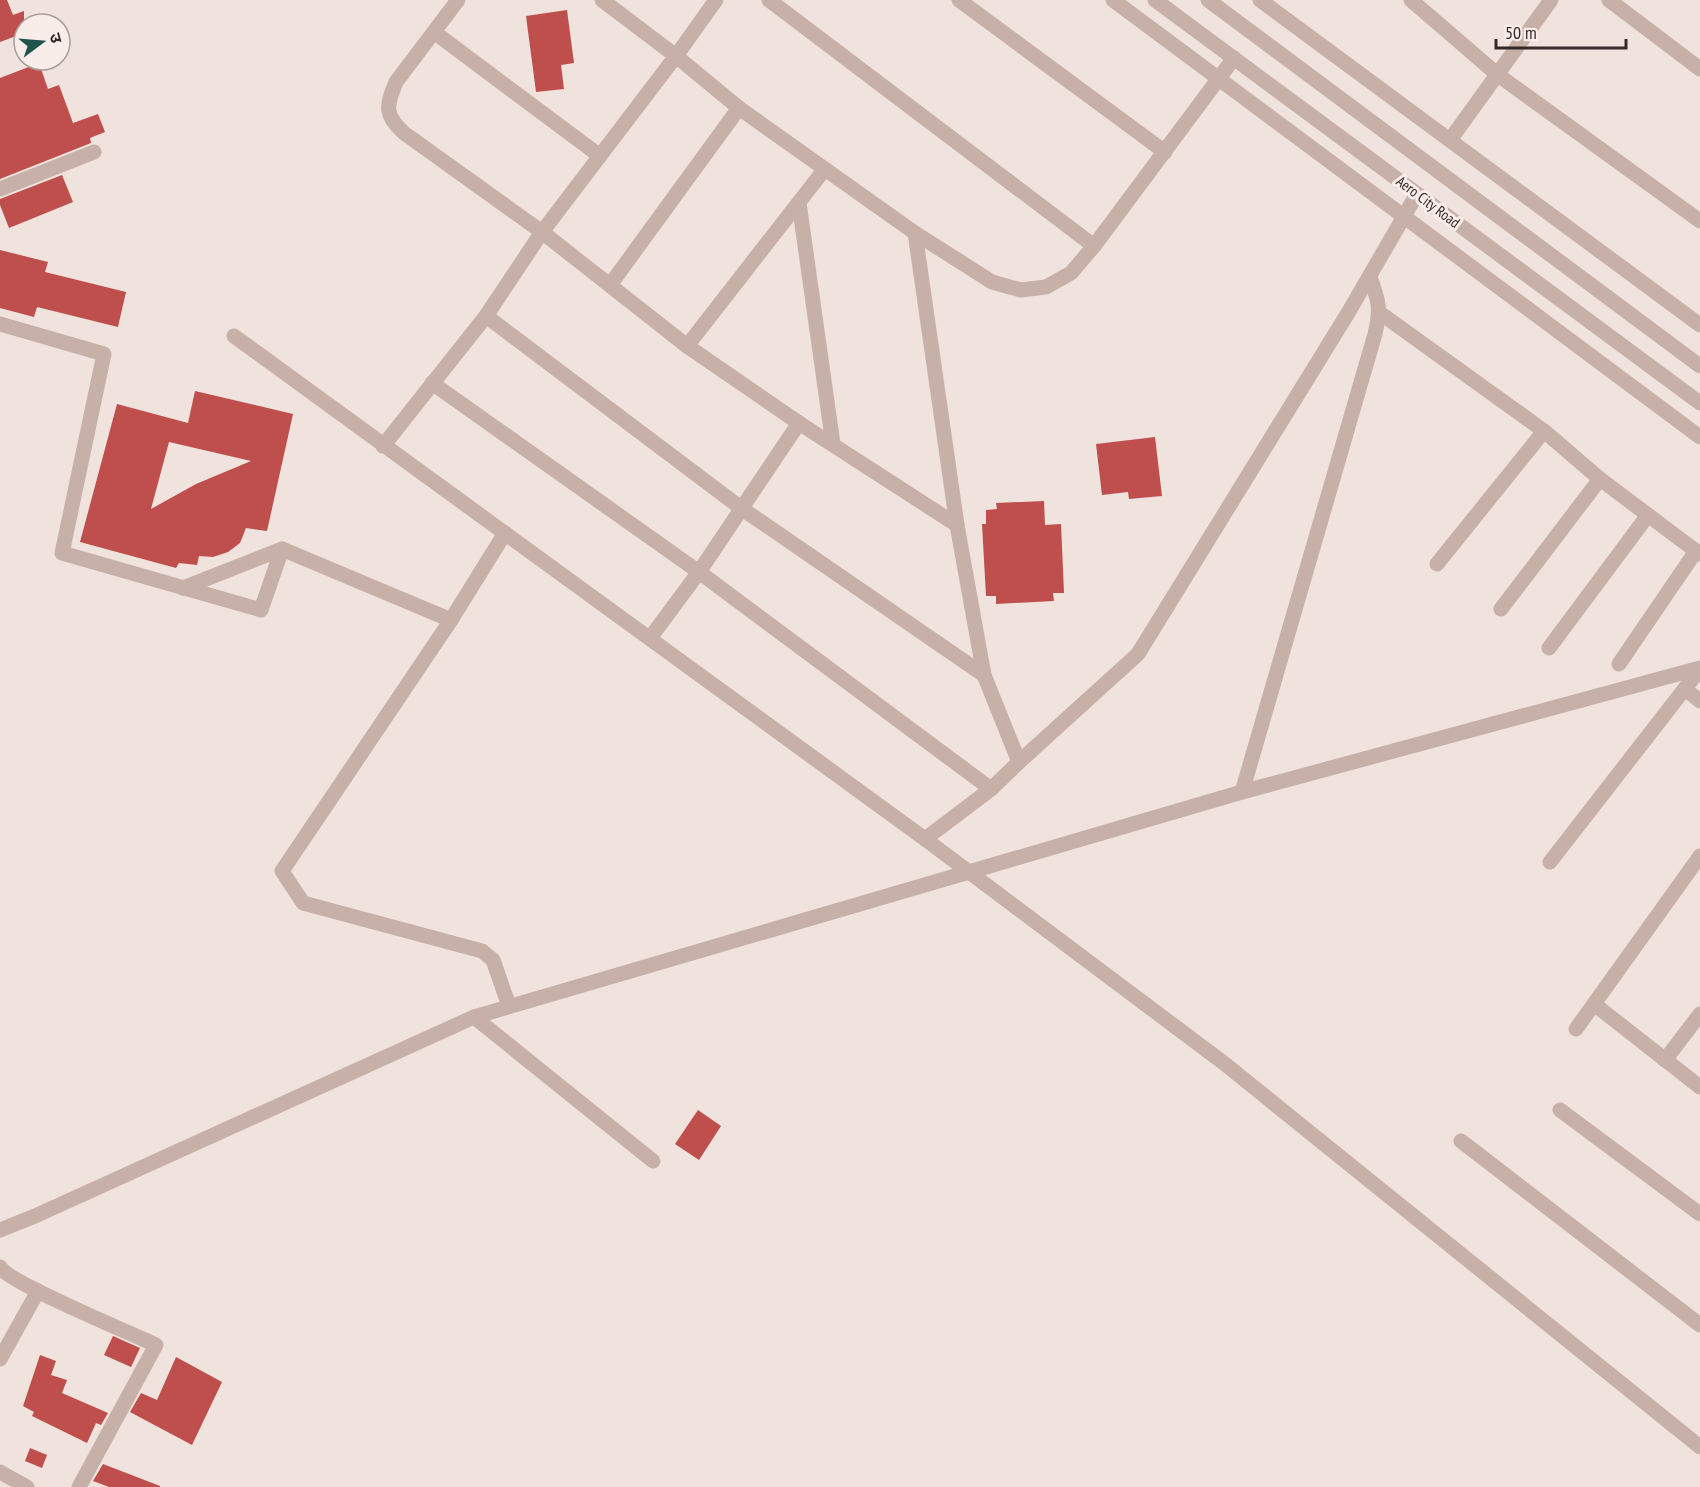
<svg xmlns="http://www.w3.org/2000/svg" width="1700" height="1487" font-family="'PT Sans Narrow','Noto Sans Devanagari',sans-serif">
<rect width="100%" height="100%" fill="#f0e2dc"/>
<g fill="#be4f4c" fill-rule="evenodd">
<path d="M0,0H7L13,15L24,11V33L0,42Z"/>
<path d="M567,10L574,63L561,65L564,89L536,92L526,16Z"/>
<path d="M39,63L48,89L59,85L73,123L98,114L105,132L90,138L91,143L0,179V78Z"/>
<path d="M62,175L73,202L9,228L0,205V199Z"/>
<path d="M0,250L48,262L45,272L126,292L118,327L37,307L34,317L0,308Z"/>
<path d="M195,391L293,414L267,531L246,528L240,543L228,552L213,557L199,556L197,565L179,563L176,568L80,542L117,404L188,423ZM169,442L251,461L196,484L151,509Z"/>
<path d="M1155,437L1162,496L1129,499L1128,492L1102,495L1096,444Z"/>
<path d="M1044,501L1045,525L1061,524L1064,593H1053L1054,601L996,604V596H986L982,524H986V510L997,509L996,503Z"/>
<path d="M698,1110L721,1126L699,1160L675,1144Z"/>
<path d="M113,1336L140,1348L131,1367L104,1355Z"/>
<path d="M40,1355L56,1361L51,1375L67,1380L62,1393L108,1413L101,1425L96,1423L87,1443L32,1416L34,1412L23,1406Z"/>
<path d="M176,1357L222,1382L192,1445L130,1412L141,1393L157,1400Z"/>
<path d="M30,1448L47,1455L42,1468L25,1461Z"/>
<path d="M103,1464L160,1486V1487H109L93,1481Z"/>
</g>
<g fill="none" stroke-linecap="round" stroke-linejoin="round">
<g stroke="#c7b0a8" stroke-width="15">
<path d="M458,0L396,82C386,106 384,115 404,133L542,232L687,346L799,423L957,525"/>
<path d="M602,0L676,56L716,0"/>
<path d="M769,0L1094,246"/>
<path d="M959,0L1165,152"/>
<path d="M1113,0L1700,437"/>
<path d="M1260,0L1700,325"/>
<path d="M1411,0L1498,75L1700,221"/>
<path d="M1609,0L1700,69"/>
<path d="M434,32L600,156"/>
<path d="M1450,140L1551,0"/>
<path d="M0,189L94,152"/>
<path d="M799,203L833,444"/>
<path d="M610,285L739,108"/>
<path d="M1380,313L1544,431"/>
<path d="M486,316L741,508L984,675"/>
<path d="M0,324L104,354L62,553L261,610L282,549L451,620"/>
<path d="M234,336L925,839L1225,1064L1700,1447"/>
<path d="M687,346L824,170"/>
<path d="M432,383L699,572L991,789"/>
<path d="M383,446L486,316L542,232L676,56L739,108L915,233"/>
<path d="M505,533L451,620L282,871L303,903L482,951L493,960L509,1006"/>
<path d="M1437,564L1544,431L1600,479L1700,554"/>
<path d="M183,588L282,549"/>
<path d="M1501,609L1600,479"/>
<path d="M650,638L699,572L799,423"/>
<path d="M1549,648L1648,515"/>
<path d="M1619,664L1696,551"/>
<path d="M1685,689L1700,701"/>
<path d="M1019,762L1138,654L1348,313L1417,194"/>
<path d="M1242,792L1375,334C1381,308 1379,302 1370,277"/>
<path d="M925,839L991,789L1019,762L984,675L957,525L915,233L992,282L1021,290L1046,287L1071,273L1094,246L1234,58"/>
<path d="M1550,862L1700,669"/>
<path d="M1594,1004L1700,1087"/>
<path d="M474,1017L653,1161"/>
<path d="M1576,1029L1700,856"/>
<path d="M1665,1060L1700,1014"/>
<path d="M1560,1110L1700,1214"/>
<path d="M1461,1141L1700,1325"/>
<path d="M0,1230L35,1216L474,1017L1242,792L1700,668"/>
<path d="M0,1267C9,1283 131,1333 156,1345L79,1487"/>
<path d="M0,1359L38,1291"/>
<path d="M0,1472L27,1487"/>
</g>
<g stroke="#c7b0a8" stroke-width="15">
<path d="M1155,0L1700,403"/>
<path d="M1208,0L1700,366"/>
</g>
</g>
<g text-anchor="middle" stroke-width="6" stroke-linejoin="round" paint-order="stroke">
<g font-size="15" fill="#352928" stroke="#f8ede8">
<text transform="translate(1428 202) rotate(37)" y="5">Aero City Road</text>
</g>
</g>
<g transform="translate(42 42) rotate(74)"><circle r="28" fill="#f8ede8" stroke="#aa9f9b" stroke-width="1.5"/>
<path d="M0-4.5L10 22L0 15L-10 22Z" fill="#20534c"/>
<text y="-9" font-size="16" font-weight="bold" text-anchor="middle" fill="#352928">उ</text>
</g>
<path d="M1496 39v9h130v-9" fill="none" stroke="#352928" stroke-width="3"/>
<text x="1505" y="39" font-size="18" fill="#352928" stroke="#f8ede8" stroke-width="4.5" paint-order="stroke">50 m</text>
</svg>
